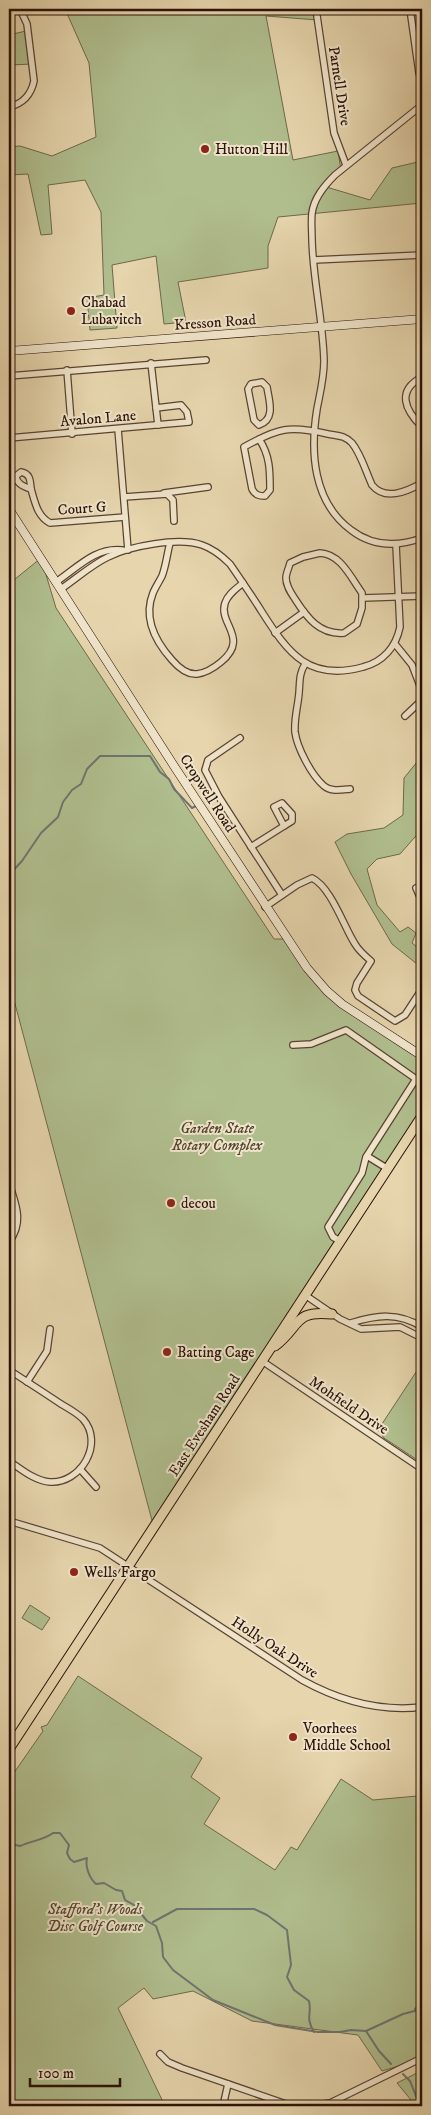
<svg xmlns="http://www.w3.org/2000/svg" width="431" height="2115" font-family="'IM FELL DW Pica',serif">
<rect width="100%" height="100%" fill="#e6d5ad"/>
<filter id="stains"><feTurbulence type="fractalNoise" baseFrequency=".004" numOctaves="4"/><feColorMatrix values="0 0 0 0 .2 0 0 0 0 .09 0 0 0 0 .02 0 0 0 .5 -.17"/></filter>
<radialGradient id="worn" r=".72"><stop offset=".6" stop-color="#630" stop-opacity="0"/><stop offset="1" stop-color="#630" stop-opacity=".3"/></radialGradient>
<g fill="#b0be8e" stroke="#6e684b">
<path d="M65,9H317L318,20L266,16L293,160L338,151L341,170L323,186L370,200L392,168L422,161V203L278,217L268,246V268L178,282L186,322L164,324L156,256L112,265L117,328L90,330L87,298L104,295L101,212L85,180L48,185L52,234L41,235L28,174L9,175V147L20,146L52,156L96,137L89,63Z"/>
<path d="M30,30L33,64L9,65V35Z"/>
<path d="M41,558L56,608L274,939H287L327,991L422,1056V1116L154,1528L9,981V584Z"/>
<path d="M422,756V829L400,854L377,859L367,869L377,905L400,932L408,927L416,933L412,943L422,951V968L392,944L351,874L335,842L347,834L384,828L403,815L404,778Z"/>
<path d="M422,1363V1463L384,1438L378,1430Z"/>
<path d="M30,1605L50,1618L42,1630L22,1618Z"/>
<path d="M78,1676L202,1758L191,1777L220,1798L204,1824L275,1870L291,1847L297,1850L341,1779L373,1800L417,1796L419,1859L422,1858V2059L382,2071L358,2035L252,2021L193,1991L153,1999L144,1988L118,2008L165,2106H9V1780L43,1731L41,1727L47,1725Z"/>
<path d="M419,2072L422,2077V2106H416L397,2083Z"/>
</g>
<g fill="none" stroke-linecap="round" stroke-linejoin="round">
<g stroke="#6f7470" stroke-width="2">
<path d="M9,875L22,861L41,833L58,817L63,802L72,790L81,784L87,769L100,756H150L160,772L169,779L174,789L192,808L196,806"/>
<path d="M9,1840L11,1844L20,1846C31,1841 44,1840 53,1833H60L69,1845L67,1853L70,1859L74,1862L87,1858C85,1866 89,1878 96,1884L104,1883L116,1890L122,1891L125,1900L134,1905L147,1921L156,1926L162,1943L163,1957L173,1970L213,2000L275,2025L318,2032H340L351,2030L366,2031L403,2014L422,2009"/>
<path d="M153,1922L177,1909H254L267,1915L287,1930L291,1965L287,1977L294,1990L309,2001C312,2015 305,2017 314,2032"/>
<path d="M415,2009L422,2003"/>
<path d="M366,2031L379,2051L391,2064"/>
<path d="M403,2074L410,2081L420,2106"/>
</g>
<defs>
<g id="street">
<path d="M316,9L334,133L346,165"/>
<path d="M410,9L419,73L422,82"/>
<path d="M422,105L335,175C324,186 314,198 312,213C311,222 312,231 312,240C313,280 323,320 324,361C324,378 320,393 317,409C310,452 313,502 351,530C373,547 397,547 422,538"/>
<path d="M9,107C22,104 31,95 34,81L27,24L20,9"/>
<path d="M314,260L422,255"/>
<path d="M151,363L158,425"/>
<path d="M67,370L72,434"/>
<path d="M9,376L206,360"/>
<path d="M422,377C396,391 405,410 422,427"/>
<path d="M262,382L267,387C269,401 276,419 259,425L254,420L248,389L251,384Z"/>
<path d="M118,429L128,550"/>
<path d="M9,438L189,422L187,412L181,405L156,408"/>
<path d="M259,439C270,455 270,471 270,490L265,496C259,496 255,495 252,489L244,447C278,428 289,425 328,434C338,436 344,435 352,443C361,454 366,472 372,485C385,501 406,492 422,483"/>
<path d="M21,472C31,474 30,481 31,489C24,487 16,484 16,476Z"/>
<path d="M31,489C35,502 37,516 50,523L125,517"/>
<path d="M164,493L208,487"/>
<path d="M124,497L167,494L173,500L174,521"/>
<path d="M170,543C167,554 166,566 162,576C159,582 155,588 153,593C143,618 155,641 172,660C178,667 186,675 197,674C205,673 215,667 221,662C250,638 218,624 225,603C228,594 236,589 243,583"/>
<path d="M320,553C341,554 351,578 362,593V608L357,624L344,633C320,635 307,618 295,599C291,593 286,586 286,578C286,573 289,568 290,563L303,557Z"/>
<path d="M56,582C77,568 95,547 122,550"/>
<path d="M61,589C76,579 91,565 108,557C130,546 178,537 202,545C214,549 222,556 230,564C241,580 252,596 262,612C288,653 309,682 363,667C383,662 396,647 400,627L396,545"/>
<path d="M363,598L422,596"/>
<path d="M275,633L304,612"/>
<path d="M395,644L412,665L422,691"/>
<path d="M305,664C299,674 300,681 299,693C298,706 294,718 295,732C297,747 311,775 324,786C331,792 341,790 350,789"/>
<path d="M405,716L422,700"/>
<path d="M240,738L208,760L205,770L219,797L282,895"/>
<path d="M282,803L292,814V821L284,826L274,807Z"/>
<path d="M251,847L284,826"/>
<path d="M422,885L416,888L422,902"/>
<path d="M265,907L297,885L312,878C331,887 344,927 355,944C359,951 365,956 371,961L357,983L355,990L358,996L395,1021L405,1015L422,989"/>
<path d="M293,1045L311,1044L346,1030L416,1079L366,1157L362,1173L328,1227L333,1237L340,1241"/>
<path d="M367,1156L388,1169"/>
<path d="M9,1183C16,1205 24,1222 9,1242"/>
<path d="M305,1295L340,1319L361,1329L400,1327L422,1338"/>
<path d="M351,1323C377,1315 398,1312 422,1327"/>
<path d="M262,1361L422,1469"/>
<path d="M9,1370C26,1381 43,1392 61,1404C68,1408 77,1413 83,1419C105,1444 80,1484 50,1482C35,1481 21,1469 9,1461"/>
<path d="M27,1382L47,1351L50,1329"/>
<path d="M80,1469L96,1487"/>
<path d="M9,1521L100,1548L302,1680C340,1701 379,1712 422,1707"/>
<path d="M160,2054L168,2062L182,2068L289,2105H317L330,2103L422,2058"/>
<path d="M223,2106L228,2084"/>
</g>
<g id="secondary">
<path d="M9,351L422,319"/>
<path d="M9,509L176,769L307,968L327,991L342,1004L422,1056"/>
</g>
<g id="primary">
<path d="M275,1346C301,1326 293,1310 332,1314"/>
<path d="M9,1749L422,1116"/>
</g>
</defs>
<use href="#street" stroke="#5a4231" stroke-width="8"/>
<use href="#secondary" stroke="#2b1108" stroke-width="9"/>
<use href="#primary" stroke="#2b1108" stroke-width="11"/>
<use href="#street" stroke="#efe4ca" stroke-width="5.5"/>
<use href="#secondary" stroke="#efe4ca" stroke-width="8"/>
<use href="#primary" stroke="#e6d5ad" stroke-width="9"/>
</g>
<g fill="#8f2418" stroke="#efe4ca" stroke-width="2">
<circle cx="205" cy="149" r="5"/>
<circle cx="71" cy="311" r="5"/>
<circle cx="171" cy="1203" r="5"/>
<circle cx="167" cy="1352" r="5"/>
<circle cx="74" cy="1572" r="5"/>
<circle cx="293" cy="1737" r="5"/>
</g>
<g text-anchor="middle" stroke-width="4" stroke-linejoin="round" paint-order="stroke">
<g font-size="15" fill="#2b1108" stroke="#efe4ca">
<text transform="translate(340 86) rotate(81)" y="5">Parnell Drive</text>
<text transform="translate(215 322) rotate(-4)" y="5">Kresson Road</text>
<text transform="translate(98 418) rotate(-5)" y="5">Avalon Lane</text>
<text transform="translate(82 508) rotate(-4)" y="5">Court G</text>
<text transform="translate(208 793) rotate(57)" y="5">Cropwell Road</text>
<text transform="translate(349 1405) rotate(34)" y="5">Mohfield Drive</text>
<text transform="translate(204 1425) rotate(-57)" y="5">East Evesham Road</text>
<text transform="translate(275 1647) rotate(33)" y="5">Holly Oak Drive</text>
</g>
<g font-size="15" fill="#2b1108" stroke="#efe4ca" text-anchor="start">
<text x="215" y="154">Hutton Hill</text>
<text x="81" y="307">Chabad<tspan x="81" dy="17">Lubavitch</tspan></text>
<text x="181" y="1208">decou</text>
<text x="177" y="1357">Batting Cage</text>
<text x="84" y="1577">Wells Fargo</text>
<text x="303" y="1733">Voorhees<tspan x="303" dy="17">Middle School</tspan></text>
</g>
<g font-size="15" font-style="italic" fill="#534530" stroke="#efe4ca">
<text x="217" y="1133">Garden State<tspan x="217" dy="17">Rotary Complex</tspan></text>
<text x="95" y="1914">Stafford's Woods<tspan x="95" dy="17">Disc Golf Course</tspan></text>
</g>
</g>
<rect width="431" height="2115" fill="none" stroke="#e6d5ad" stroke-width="30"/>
<rect x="10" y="10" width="411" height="2095" fill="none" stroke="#2b1108" stroke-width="2.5"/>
<rect x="15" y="15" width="401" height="2085" fill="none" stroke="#2b1108"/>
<path d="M30 2078v8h90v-8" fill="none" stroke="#2b1108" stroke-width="2.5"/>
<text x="38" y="2078" font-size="15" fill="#2b1108" stroke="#efe4ca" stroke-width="4" paint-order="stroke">100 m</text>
<rect width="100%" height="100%" filter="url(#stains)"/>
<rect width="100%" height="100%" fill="url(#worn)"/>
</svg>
